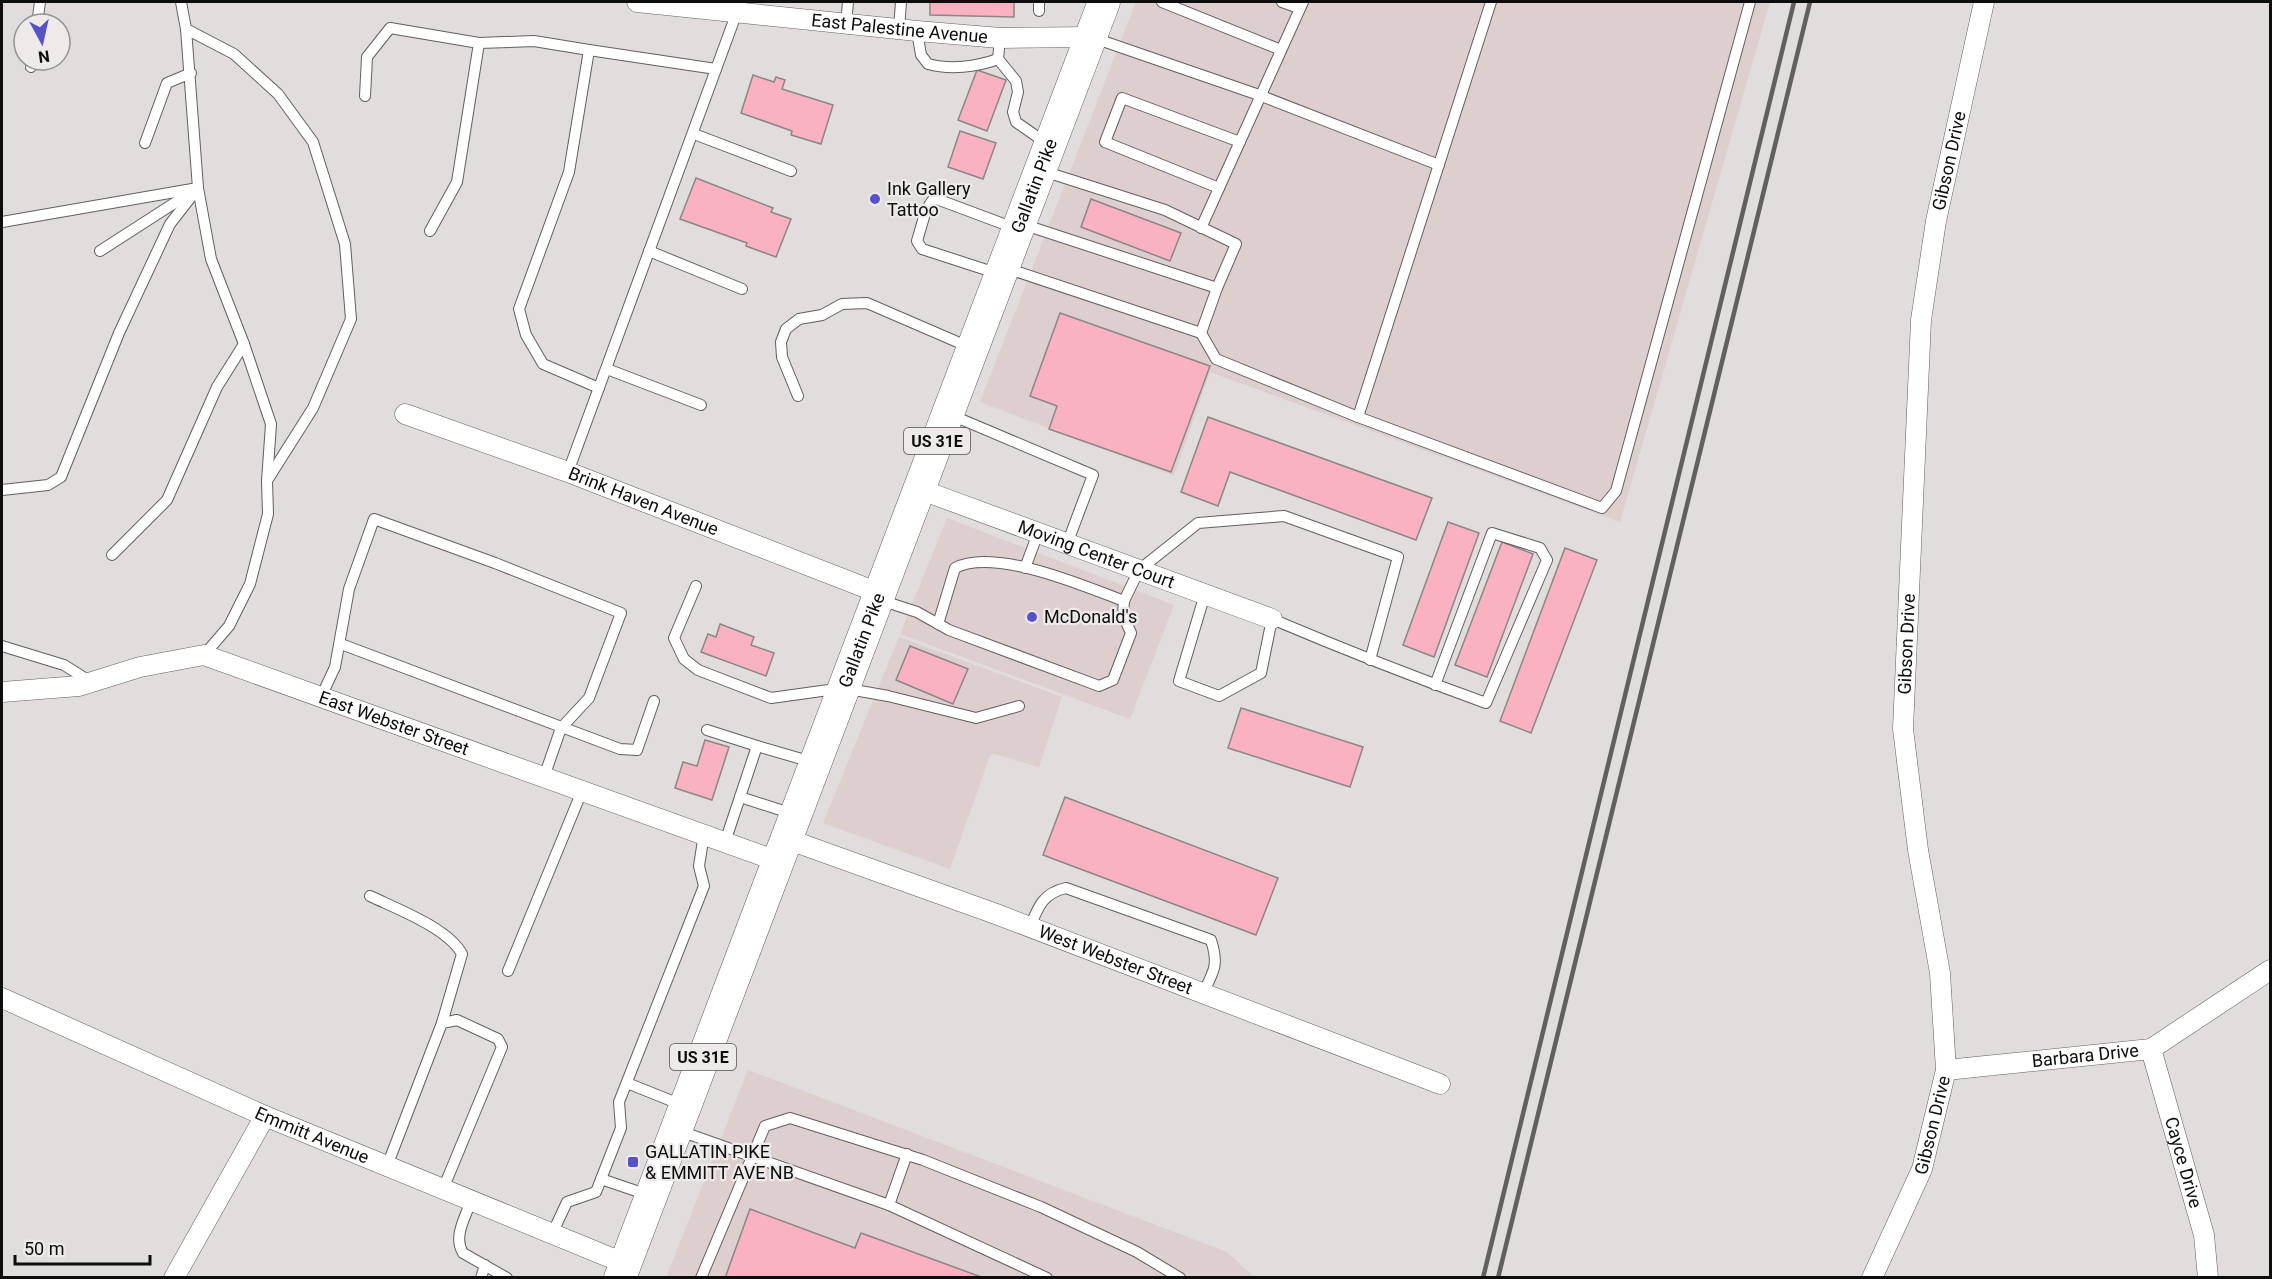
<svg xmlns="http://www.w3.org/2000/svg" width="2272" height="1279" font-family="Roboto,sans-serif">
<rect width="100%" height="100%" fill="#e1dddd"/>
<g fill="#dccfce">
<path d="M1136,2H1770L1620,522L1210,372L1174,476L980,402Z"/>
<path d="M947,518L1174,605L1130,719L900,634Z"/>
<path d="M899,637L1062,697L1039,767L991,753L950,869L823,823Z"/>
<path d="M748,1070L1227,1252L1254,1277L666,1278Z"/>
</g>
<g fill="#fab1c1" stroke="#8a8787" stroke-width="1.5">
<path d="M930,2H1014V17L930,15Z"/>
<path d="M977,70L1006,80L987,131L958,120Z"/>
<path d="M753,75L774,82L776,77L785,80L782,89L833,105L821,144L791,135L792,131L741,113Z"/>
<path d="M960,131L996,143L983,179L948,167Z"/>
<path d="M696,178L773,208L771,212L791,219L776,257L746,246L747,243L680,219Z"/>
<path d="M1091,199L1181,233L1170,261L1081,227Z"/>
<path d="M1060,313L1210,366L1171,472L1049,429L1057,406L1030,396Z"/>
<path d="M1208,417L1432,498L1416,540L1230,472L1218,506L1181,492Z"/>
<path d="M1448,522L1479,533L1434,657L1403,645Z"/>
<path d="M1502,542L1533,554L1487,677L1455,665Z"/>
<path d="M1565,548L1597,560L1531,733L1500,721Z"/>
<path d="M720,624L754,637L751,645L774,653L766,676L701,652L708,634L716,637Z"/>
<path d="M910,646L968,669L953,704L896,680Z"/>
<path d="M1241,708L1363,747L1350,787L1228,748Z"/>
<path d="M705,740L729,747L712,800L675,788L683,762L697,766Z"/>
<path d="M1065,797L1278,878L1256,935L1043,855Z"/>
<path d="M750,1209L855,1248L861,1233L984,1278H725Z"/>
</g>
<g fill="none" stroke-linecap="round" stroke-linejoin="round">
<defs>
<g id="service">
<path d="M181,2L186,29L234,54L278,94L313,142L345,244L351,319L313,408L268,479"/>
<path d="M1162,2L1281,50"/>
<path d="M1282,2L1299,8"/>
<path d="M1039,11V2"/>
<path d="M37,24L40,2"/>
<path d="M846,24L848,2"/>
<path d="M186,29L198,188L211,259L244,344L271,424L267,481L268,514L250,584L229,626L204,655"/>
<path d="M899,29L901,2"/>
<path d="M917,31L921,55L928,64C950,70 976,67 998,59L1000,38"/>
<path d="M1094,38L1259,95L1439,165"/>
<path d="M998,59L1016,81L1018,92L1013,112L1016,122L1046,143"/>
<path d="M31,67L32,60"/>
<path d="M365,96L367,57L390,28L479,43"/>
<path d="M694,134L791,171"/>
<path d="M145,143L167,83L191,73"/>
<path d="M1219,188L1105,142L1122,98L1240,142"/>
<path d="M2,222L198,188"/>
<path d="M1022,224L1217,288"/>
<path d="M1201,228L1303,2"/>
<path d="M430,231L457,182L479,43L534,41L589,50"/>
<path d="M100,251L190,193"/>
<path d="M649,251L742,289"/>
<path d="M1006,268L1201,333L1217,288L1236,244L1165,210L1043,171"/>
<path d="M999,274L922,249L917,241L926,210L934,198L1017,229"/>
<path d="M1201,333L1216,359L1358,417L1491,2"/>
<path d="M607,369L701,405"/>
<path d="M599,388L543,364L526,335L519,309L569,172L589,50L716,69"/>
<path d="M798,396L782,357L781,342L786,329L799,319L822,315L842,304L867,303L969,347"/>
<path d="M951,415L1093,475L1067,544"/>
<path d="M1358,417L1602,508L1616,491L1750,2"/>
<path d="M568,472L737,12"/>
<path d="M2,490L48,485L61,477L119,333L170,224L198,188"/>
<path d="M112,555L167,500L217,387L244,344"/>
<path d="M1025,568L1038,533"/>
<path d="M696,586L674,638L684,659L698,670L771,698L843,688L888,696L976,718L1019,706"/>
<path d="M1205,594L1179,681L1219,696L1261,673L1272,619C1343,649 1414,677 1486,703L1547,560L1540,548L1492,533L1435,685"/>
<path d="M880,600L917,612L949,630L1099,686L1113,680L1131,633L1123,615L1124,601L1139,570L1198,523L1284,516L1398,557L1370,660"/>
<path d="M938,624L955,568C994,547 1084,586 1124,601"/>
<path d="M341,644L620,749L637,750L654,701"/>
<path d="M2,646L64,665L91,682"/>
<path d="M321,697L335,667L349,589L374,519L495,563L621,613L589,698L561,728L544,777"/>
<path d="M707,730L757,746"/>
<path d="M740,797L793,814"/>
<path d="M725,842L757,746L812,762"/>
<path d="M370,896C397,909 448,928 462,954L442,1023"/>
<path d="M1030,927C1038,907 1043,893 1066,888L1211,940C1219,965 1214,971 1203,993"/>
<path d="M508,971L582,791"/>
<path d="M627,1083L682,1105"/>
<path d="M680,1131L889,1205L1047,1278"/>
<path d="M387,1166L442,1023L457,1020L498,1039L502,1047L443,1189"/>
<path d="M601,1179L648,1195"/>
<path d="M471,1201C465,1218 453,1237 463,1253L507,1278"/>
<path d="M889,1205L907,1154"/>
<path d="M552,1234L567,1202L596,1192L621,1128L619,1102L704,886L699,866L704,834"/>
<path d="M481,1278L485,1265"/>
<path d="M701,1278L765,1126L790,1118L923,1160L1041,1207L1137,1252L1180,1278"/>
</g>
<g id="minor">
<path id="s1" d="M637,2L917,31L1000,38L1091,37"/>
<path id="s2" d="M405,414L568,472L879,593"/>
<path id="s3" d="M919,489L1272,619"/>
<path id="s4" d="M2,692L79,686L140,667L204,655L777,861"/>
<path id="s5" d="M787,839L996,914L1440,1084"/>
<path id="s6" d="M2,998L265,1116L626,1264"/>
<path id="s7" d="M2151,1049L2204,1235L2208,1278"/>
<path id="s8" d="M1946,1070L2151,1049L2270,970"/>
<path d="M174,1278L265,1116"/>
<path id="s9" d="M1872,1278L1922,1169L1946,1070L1940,973L1918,850L1903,729L1921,320L1936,221L1984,2"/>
</g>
<g id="primary">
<path id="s10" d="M620,1278L1104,2"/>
</g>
</defs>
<use href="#service" stroke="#635f5f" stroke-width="12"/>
<use href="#minor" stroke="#635f5f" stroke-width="21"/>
<use href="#primary" stroke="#635f5f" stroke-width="33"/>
<use href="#service" stroke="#fff" stroke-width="10"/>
<use href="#minor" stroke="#fff" stroke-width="20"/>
<use href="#primary" stroke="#fff" stroke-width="32"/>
<g stroke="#615f5f" stroke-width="4.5">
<path d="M1483,1278L1794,2"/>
<path d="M1498,1278L1810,2"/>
</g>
</g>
<g fill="#5652ca" stroke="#eeeaea" stroke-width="2">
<circle cx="875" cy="199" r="6"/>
<circle cx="1032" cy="617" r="6"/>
<rect x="627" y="1156" width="12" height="12" rx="3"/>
</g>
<g text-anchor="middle" stroke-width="4.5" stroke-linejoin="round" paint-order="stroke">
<g fill="#eeeaea" stroke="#514f4f" stroke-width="1.5">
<rect x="904" y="428" width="66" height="26" rx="4.5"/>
<rect x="670" y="1044" width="66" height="26" rx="4.5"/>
</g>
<g font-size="16" font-weight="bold" fill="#0e0d0d">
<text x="937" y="447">US 31E</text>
<text x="703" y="1063">US 31E</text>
</g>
<g font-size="18" fill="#0e0d0d" stroke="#eeeaea">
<text dy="6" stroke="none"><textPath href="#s1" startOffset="264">East Palestine Avenue</textPath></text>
<text dy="6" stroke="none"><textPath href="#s9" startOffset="1137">Gibson Drive</textPath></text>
<text dy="6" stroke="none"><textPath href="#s10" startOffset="1168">Gallatin Pike</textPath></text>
<text dy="6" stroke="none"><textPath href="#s2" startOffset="254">Brink Haven Avenue</textPath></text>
<text dy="6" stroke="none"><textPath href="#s3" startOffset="189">Moving Center Court</textPath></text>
<text dy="6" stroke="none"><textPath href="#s10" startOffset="682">Gallatin Pike</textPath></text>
<text dy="6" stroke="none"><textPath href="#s9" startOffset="651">Gibson Drive</textPath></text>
<text dy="6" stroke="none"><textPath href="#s4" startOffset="408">East Webster Street</textPath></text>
<text dy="6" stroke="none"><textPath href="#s5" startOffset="350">West Webster Street</textPath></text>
<text dy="6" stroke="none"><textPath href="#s8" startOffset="140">Barbara Drive</textPath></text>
<text dy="6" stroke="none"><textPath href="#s9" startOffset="165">Gibson Drive</textPath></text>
<text dy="6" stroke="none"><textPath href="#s6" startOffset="339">Emmitt Avenue</textPath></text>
<text dy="6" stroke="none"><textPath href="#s7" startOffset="118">Cayce Drive</textPath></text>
</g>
<g font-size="18" fill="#0e0d0d" stroke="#eeeaea" text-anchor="start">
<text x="887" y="195">Ink Gallery<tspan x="887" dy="21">Tattoo</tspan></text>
<text x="1044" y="623">McDonald's</text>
<text x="645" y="1158">GALLATIN PIKE<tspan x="645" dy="21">&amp; EMMITT AVE NB</tspan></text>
</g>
</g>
<rect width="2272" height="1279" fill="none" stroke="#0e0d0d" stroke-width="6"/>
<g transform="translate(42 42) rotate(172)"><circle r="28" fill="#eeeaea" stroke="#949292" stroke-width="1.5"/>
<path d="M0-4.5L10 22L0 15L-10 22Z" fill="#5652ca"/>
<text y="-9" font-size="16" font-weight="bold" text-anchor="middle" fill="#0e0d0d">N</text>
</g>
<path d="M15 1255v9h135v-9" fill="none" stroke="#0e0d0d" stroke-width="3"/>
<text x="24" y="1255" font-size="18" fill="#0e0d0d" stroke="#eeeaea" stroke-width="4.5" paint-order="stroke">50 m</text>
</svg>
